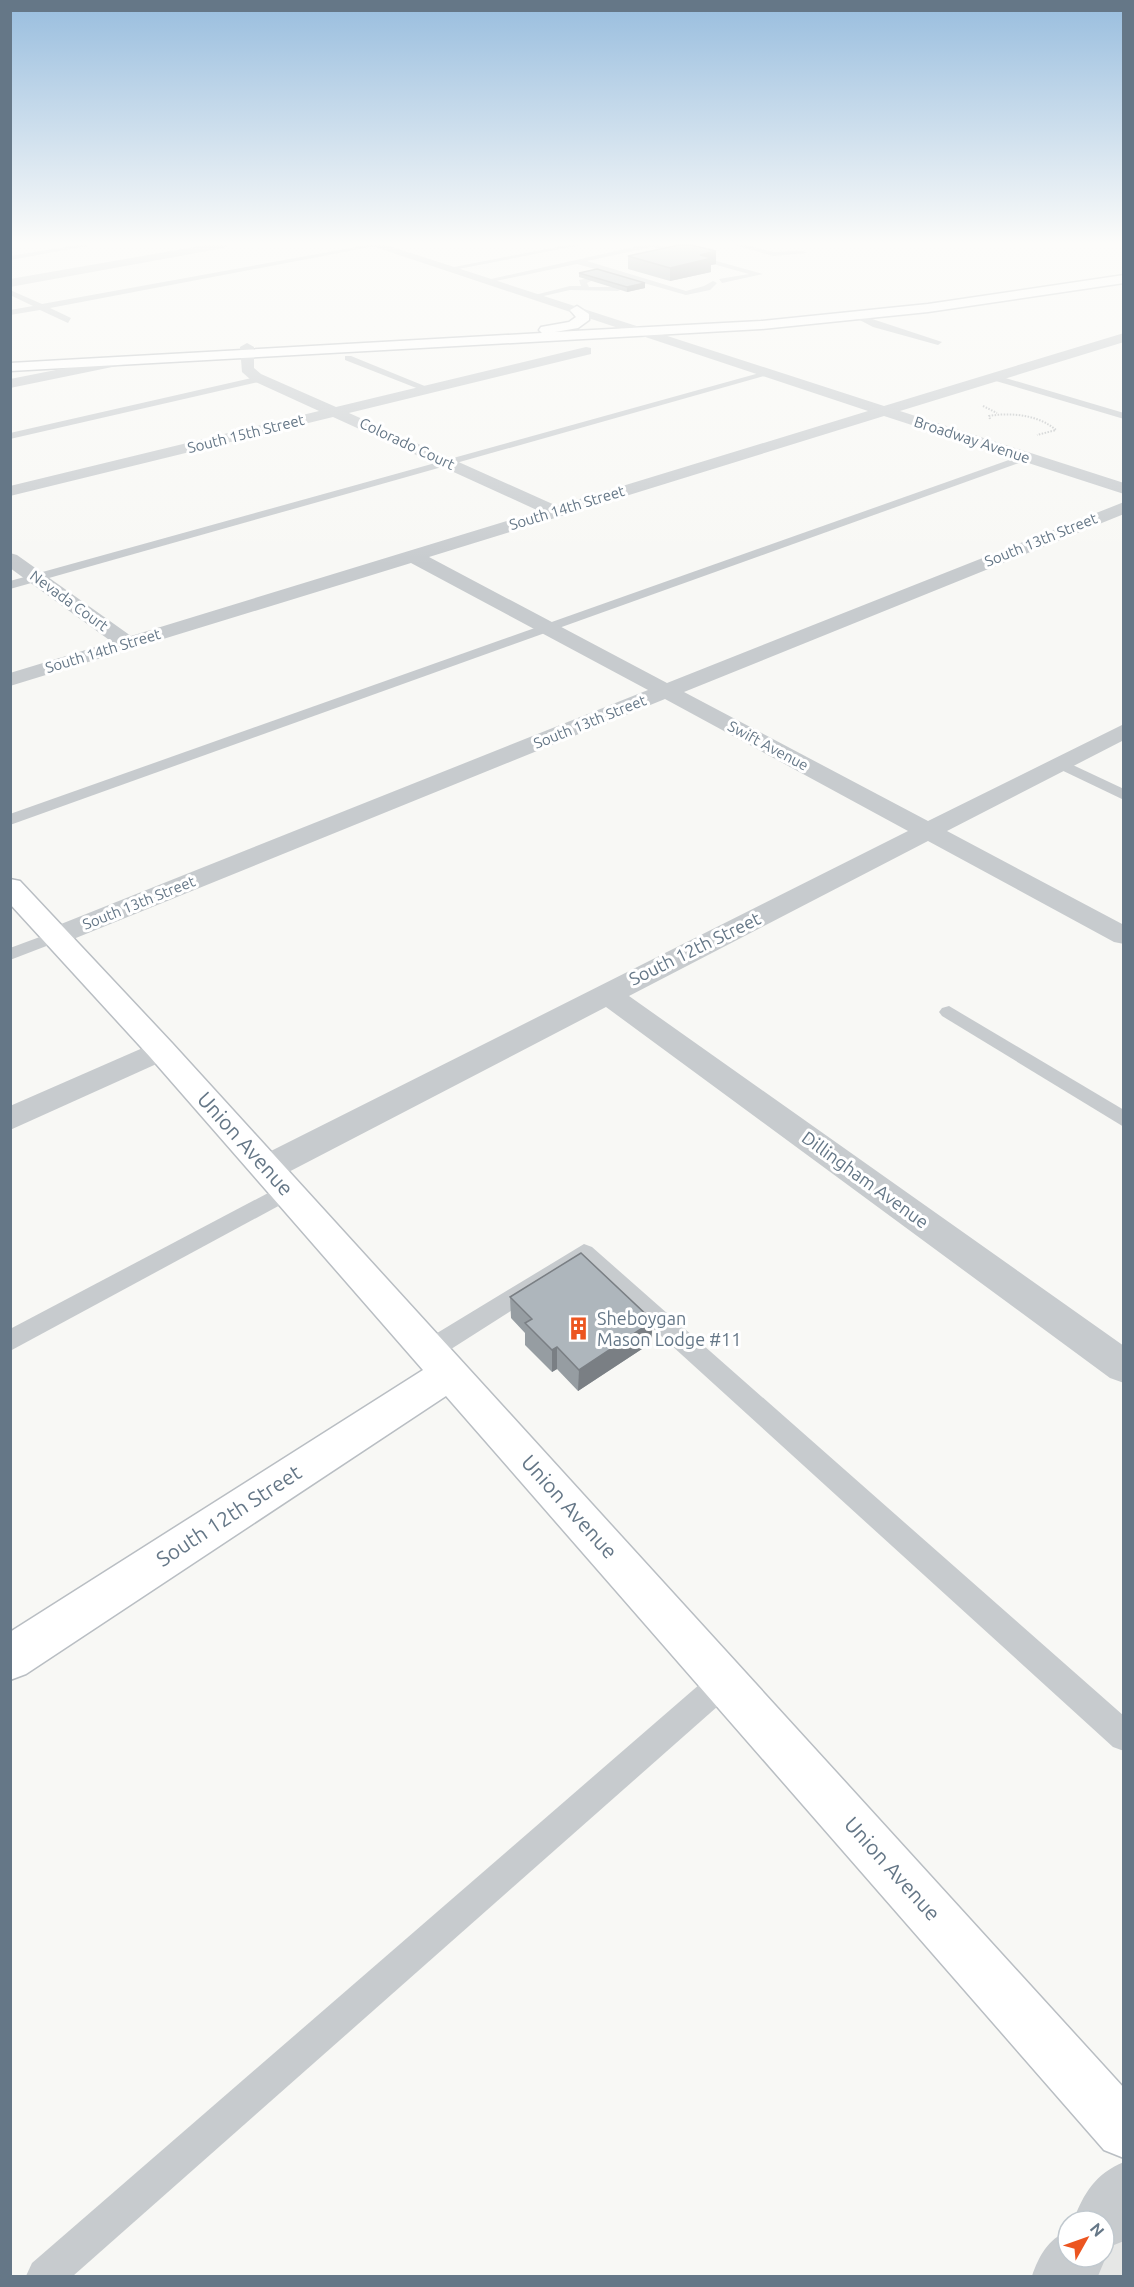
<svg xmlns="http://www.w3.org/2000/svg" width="1134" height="2287" font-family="Ubuntu,sans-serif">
<rect width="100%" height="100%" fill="#f8f8f5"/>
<path fill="#e6e7e6" d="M1123,2191V2276H1062L1076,2257H1104V2221Z"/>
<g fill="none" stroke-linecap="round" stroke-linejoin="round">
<defs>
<path id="secondary" d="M10,879L20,881L172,1043L1124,2088V2158L1104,2150L446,1396L26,1674L10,1680V1632L423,1370L150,1057L10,904Z"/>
<path id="primary" d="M1124,275V283L928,312L761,329L10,371V363L542,333L539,330L541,327L569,322L576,317L570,310L577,306L589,314V320L578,328L555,332L761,321L928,304Z"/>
</defs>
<use href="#secondary" stroke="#b9bec3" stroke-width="3"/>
<use href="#primary" stroke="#babec2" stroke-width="3"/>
<g stroke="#bec1c3" stroke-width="2" stroke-dasharray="1.5 1.5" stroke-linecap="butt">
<path d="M983,406L997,413"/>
<path d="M990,419L989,416C1011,412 1039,415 1056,430L1037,435"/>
</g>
<g fill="#c7cbce" fill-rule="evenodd">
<path d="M77,245H93L10,260V256Z"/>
<path d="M367,245H381L50,308L71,318L68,323L40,310L10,315V310L33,306L10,295V290L42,304Z"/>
<path d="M567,245H581L448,271L444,269Z"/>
<path d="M643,245H659L763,274L722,283L719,279L749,274L652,247L587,261L686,291L704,286L713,281L717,283L710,290L686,295L577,264L486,283L482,281Z"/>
<path d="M735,245H746L773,252L803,251L807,253L773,256Z"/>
<path d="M589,278L593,280L587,283L589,287H618L622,289L618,291L570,290L535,298L531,296L570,286H581L579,280Z"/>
<path d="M854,313L942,342L938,345L873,327L854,317Z"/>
<path d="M345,356H351L432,389L424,391L345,360Z"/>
<path d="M767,371L775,373L10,589V581Z"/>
<path d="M992,374L1124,413V419L989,379L987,377Z"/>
<path d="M260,376L265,379L263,381L10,439V433Z"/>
<path d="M1026,454L1031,457L1030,459L10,825V814Z"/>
<path d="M1060,759L1124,789V800L1055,767L1052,764L1055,761Z"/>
<path d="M56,931L65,936L62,940L10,960V948Z"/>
<path d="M949,1006L1124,1110V1127L942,1016L939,1012L942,1008Z"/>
<path d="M287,1183L295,1185L298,1191L295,1197L10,1351V1329Z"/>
<path d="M584,1244L592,1247L1124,1716V1751L1113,1747L583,1265L437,1358L428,1361L419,1358L416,1351L419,1344Z"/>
<path d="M725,1667L735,1671L740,1681L735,1691L73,2276H26L32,2263L715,1671Z"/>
</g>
<g fill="#c7cbce" fill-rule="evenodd">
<path d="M206,245H230L224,248L10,287V279Z"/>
<path d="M369,245H386L884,406L1124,333V342L900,411L1124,483V494L884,416L429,557L667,683L1124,502V514L684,692L928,821L1124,724V740L947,831L1124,925V944L1114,942L928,841L629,996L1124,1346V1383L1110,1378L606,1007L279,1177L267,1180L255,1177L250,1168L255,1159L908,831L665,699L66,942L56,944L46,942L42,936L46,930L648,690L411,563L10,686V673L112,642L10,568V553L17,555L131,636L539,511L333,417L10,496V486L319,411L251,380L242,372L240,347L247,343L254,347V368L261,374L336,407L586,347L591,348V354L349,413L557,506L868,411Z"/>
<path d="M117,358L124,362L122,365L10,388V379Z"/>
<path d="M161,1040L172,1043L176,1050L172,1057L10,1130V1106Z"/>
<path d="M1124,2162V2241L1104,2249V2221H1073C1084,2193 1095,2174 1124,2162Z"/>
<path d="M1068,2231V2257H1104V2253L1106,2257L1098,2276H1032C1039,2256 1048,2239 1068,2231Z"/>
</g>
<use href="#secondary" fill="#fff" fill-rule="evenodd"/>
<use href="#primary" fill="#fff" fill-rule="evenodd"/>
</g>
<g fill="#969da2">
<path d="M628,256L716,264L711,265V272L670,281L628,269Z"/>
<path d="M579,273L645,288L627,292L579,277Z"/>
<path d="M510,1297L651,1343L578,1391L557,1369L552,1372L525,1345V1333L511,1318Z"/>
</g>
<g fill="#7a7f84">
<path d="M716,251V264L711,265V272L670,281V268L700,255Z"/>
<path d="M645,283V288L627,292V287Z"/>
<path d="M653,1321L651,1343L578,1391L579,1370Z"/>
<path d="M557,1347V1369L552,1372V1350Z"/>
</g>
<g fill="#aeb6bc" stroke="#7a7f84" stroke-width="1.5">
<path d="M679,245H691L716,251L700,255L712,258L670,268L628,256Z"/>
<path d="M597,269L645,283L627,287L579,273Z"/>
<path d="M581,1253L653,1321L579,1370L557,1347L552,1350L525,1323L532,1319L510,1297Z"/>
</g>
<linearGradient id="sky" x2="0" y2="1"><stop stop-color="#98bdde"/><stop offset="0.43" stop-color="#fcfcfa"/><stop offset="1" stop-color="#fcfcfa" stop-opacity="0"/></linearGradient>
<rect width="1134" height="565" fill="url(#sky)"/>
<defs>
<symbol id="building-bare" viewBox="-9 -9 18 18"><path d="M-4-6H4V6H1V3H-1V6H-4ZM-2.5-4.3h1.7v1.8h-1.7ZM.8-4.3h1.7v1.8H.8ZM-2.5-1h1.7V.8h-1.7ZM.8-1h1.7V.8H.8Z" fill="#ec5520" stroke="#fff" stroke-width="2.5" paint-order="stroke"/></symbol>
</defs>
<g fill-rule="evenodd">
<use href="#building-bare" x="562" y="1312" width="33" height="33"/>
</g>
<g text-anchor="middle" stroke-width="6" stroke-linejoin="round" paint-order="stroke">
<g font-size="15" fill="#657787" stroke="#fff">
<text transform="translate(246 434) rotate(-14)" y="5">South 15th Street</text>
<text transform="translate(972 440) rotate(18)" y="5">Broadway Avenue</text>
<text transform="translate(407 444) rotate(25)" y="5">Colorado Court</text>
<text transform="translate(567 508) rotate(-17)" y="5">South 14th Street</text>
<text transform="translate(1041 540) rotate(-22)" y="5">South 13th Street</text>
<text transform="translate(69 601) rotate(36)" y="5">Nevada Court</text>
<text transform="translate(103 651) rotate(-17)" y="5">South 14th Street</text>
<text transform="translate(590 722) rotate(-22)" y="5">South 13th Street</text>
<text transform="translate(768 746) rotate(28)" y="5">Swift Avenue</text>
<text transform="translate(139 903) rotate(-22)" y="5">South 13th Street</text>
</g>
<g font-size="18" fill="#657787" stroke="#fff">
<text transform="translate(695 949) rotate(-26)" y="6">South 12th Street</text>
<text transform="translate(865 1180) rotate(36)" y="6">Dillingham Avenue</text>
</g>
<g font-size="18" fill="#657787" stroke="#fff" text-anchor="start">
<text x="597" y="1325">Sheboygan<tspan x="597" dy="21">Mason Lodge #11</tspan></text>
</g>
<g font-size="21" fill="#657787" stroke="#fff">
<text transform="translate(245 1144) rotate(48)" y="7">Union Avenue</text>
<text transform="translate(569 1507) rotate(48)" y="7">Union Avenue</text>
<text transform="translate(229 1516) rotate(-33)" y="7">South 12th Street</text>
<text transform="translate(892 1869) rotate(48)" y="7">Union Avenue</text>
</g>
</g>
<rect width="1134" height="2287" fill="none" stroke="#657787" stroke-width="24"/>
<g transform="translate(1086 2239) rotate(50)"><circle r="28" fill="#ffffff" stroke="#c1c9cf" stroke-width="1.5"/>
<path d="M0-4.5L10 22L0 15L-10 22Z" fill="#ec5520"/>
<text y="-9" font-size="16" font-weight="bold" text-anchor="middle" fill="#657787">N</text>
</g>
</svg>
